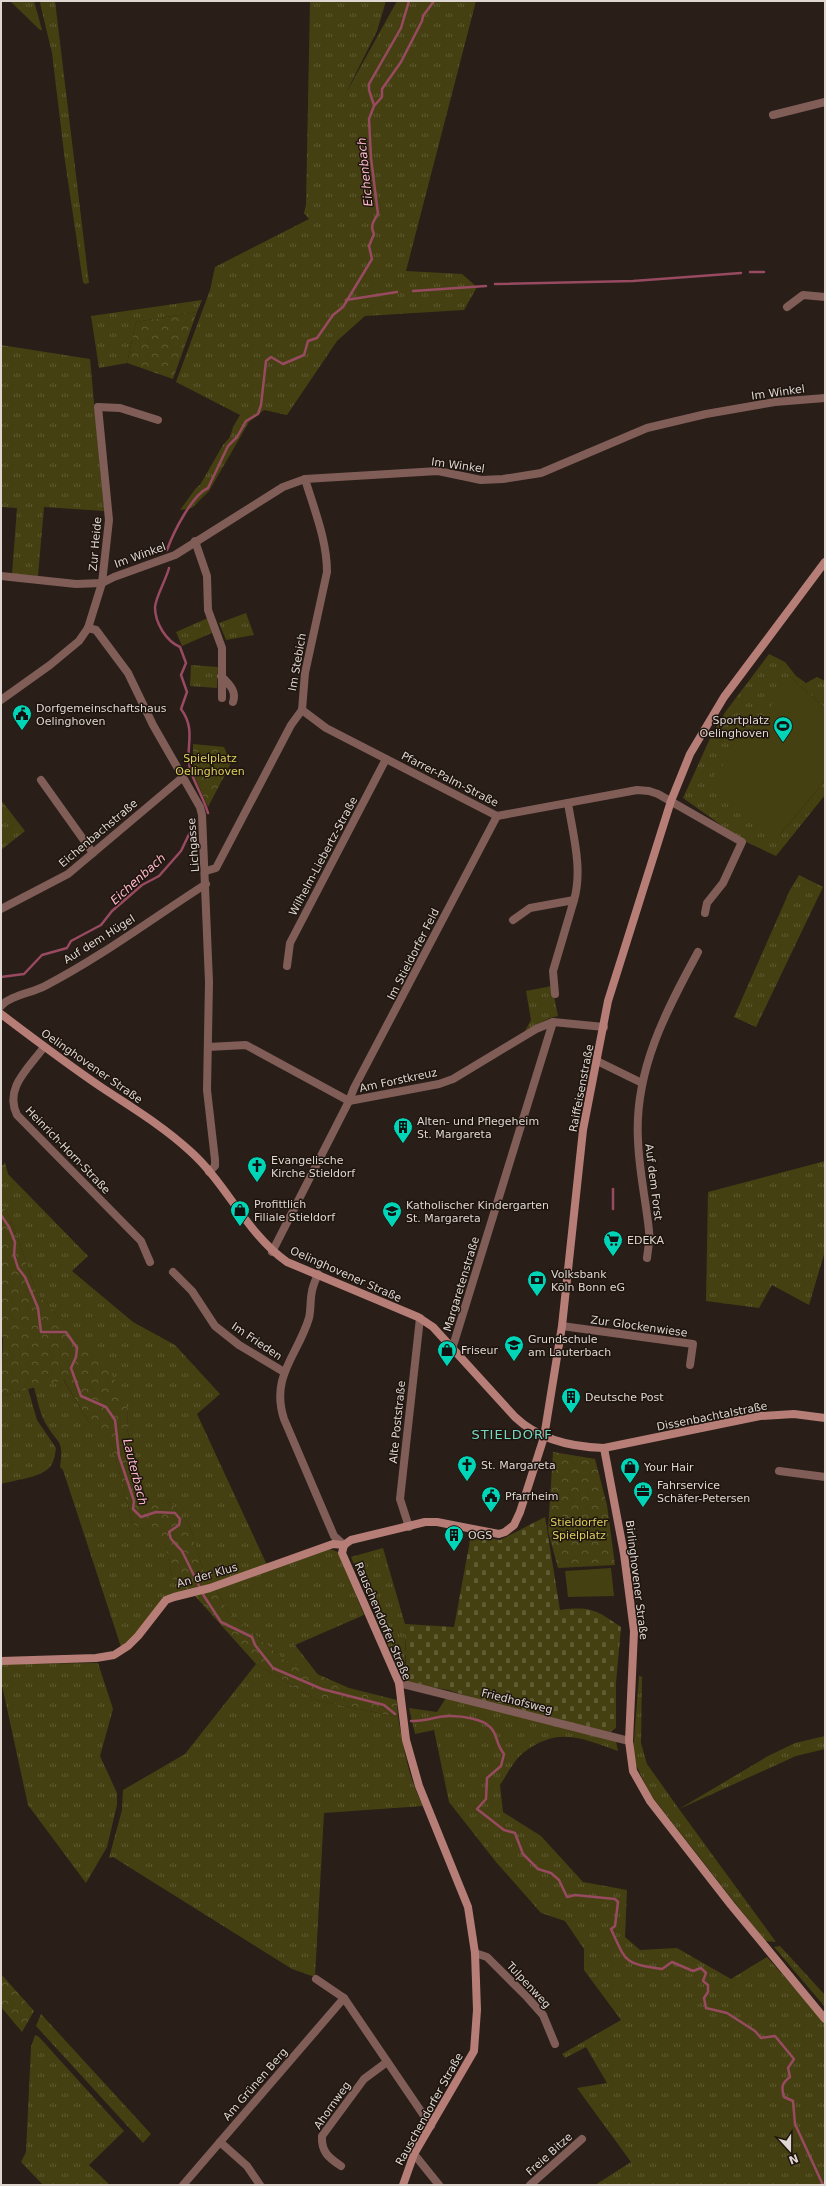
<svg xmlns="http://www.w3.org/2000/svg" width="826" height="2186" font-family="'DejaVu Sans',sans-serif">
<defs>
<pattern id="grass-tufts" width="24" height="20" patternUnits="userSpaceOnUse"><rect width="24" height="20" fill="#454011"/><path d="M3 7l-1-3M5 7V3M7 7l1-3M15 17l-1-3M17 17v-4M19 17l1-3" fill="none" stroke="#5f5b33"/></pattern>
<pattern id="forest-crowns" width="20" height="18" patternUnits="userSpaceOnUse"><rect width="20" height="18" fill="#454011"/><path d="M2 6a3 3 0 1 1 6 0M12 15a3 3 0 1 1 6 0" fill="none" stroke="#5f5b33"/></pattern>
<pattern id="cemetery-stones" width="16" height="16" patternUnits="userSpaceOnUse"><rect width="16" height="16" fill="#454011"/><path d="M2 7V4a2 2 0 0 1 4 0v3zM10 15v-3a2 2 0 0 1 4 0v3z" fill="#5f5b33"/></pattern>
</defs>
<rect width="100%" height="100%" fill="#291e18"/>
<g fill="url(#grass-tufts)">
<path d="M10,1H34L42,30H40Z"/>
<path d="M42,1H55L89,283L85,284L83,282L65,161L52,53L40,3Z"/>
<path d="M310,1H386L377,31L346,93L397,1H476L406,271L462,274L477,287L464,310L365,316L337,341L287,415L264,410L249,422L209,491L192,508L180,510L196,488L200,485L223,445L230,437L233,427L240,415L176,382L210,290L215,267L309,219L304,213L306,205Z"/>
<path d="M202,300L197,312L136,322L127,363L99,368L91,316Z"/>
<path d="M1,345L90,359L104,511L44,507L38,576L12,574L17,508L1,507Z"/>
<path d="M246,613L254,635L226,640L219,623Z"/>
<path d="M208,618L214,632L182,646L176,632Z"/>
<path d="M769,654L785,662L796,676L806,683L817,677L825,681V708L793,679L779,836L825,781V795L776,856L742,840L683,798L712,734L726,711Z"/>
<path d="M191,665L218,667L217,688L190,686Z"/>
<path d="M1,800L25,831L1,850Z"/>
<path d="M799,875L823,887L756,1027L734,1017L790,890Z"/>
<path d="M552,986L558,1016L550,1018L525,1031L531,1020L526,991Z"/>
<path d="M825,1161V1251L809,1305L772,1285L759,1308L706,1301L708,1192Z"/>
<path d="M5,1163L8,1174L88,1256L72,1271L133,1322L175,1345L220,1394L197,1414L267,1565L208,1585L189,1524L171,1503L146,1499L127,1429L128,1409L63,1321L37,1294L18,1239L6,1210L1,1205V1167Z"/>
<path d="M63,1379L88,1421L111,1440L133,1524L165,1541L173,1582L189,1591L173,1593L165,1597L133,1637L121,1647L63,1470L60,1467C64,1438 58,1445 46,1424C40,1414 37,1399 34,1387Z"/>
<path d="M28,1389L37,1420L56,1448C55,1455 54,1464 48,1469C37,1478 15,1480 1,1484V1396Z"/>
<path d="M383,1548L405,1624V1674L398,1669L351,1557Z"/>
<path d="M330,1549L338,1552L364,1615L295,1645L319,1676L283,1659L229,1613L216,1590Z"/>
<path d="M98,1663L113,1709L100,1756L117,1793V1805L107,1847L86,1883L28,1805L1,1681V1664Z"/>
<path d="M256,1664L316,1700L398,1717C404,1748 408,1777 423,1806L324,1813L315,1977L292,1969L113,1857L109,1858L122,1810L123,1790L185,1754Z"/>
<path d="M639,1676L642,1677L641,1743L647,1764L679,1809L768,1756L795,1743L825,1736V1749L796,1756L679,1809L776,1942L765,1941L650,1794L636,1765L633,1753Z"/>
<path d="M446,1698L616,1741L618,1751C581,1738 558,1726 523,1753C514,1760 507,1775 500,1785L503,1812L541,1836L583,1882L627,1890L625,1937L640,1950L677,1948L731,1979L767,1957L825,2022V2185H595L631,2162L577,2088L607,2083L586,2047L565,2058L562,2054L621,2020L584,1970V1949L565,1921L541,1913L496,1862L449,1802L434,1730L415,1734L409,1708L437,1712Z"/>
<path d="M780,1946L825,1995V2007L774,1947Z"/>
<path d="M41,2014L151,2134L143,2143L36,2026Z"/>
<path d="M35,2035L39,2037L124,2131L89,2165L110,2185H43L21,2162L26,2152L31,2047Z"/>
</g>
<g fill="url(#forest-crowns)">
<path d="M197,312L173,379L127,363L136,322Z"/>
<path d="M193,744L224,747L231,763L208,807L193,773Z"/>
<path d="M1,1205L6,1210L18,1239L37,1294L108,1366L128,1409L127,1429L145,1498L171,1503L189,1524L208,1585L189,1591L173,1582L165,1542L133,1524L111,1441L88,1421L64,1380L1,1396L3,1337L1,1336Z"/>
<path d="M553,1452L595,1459L607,1505L615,1565L558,1568L548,1531Z"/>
<path d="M216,1590L229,1613L283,1659L349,1688L397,1700L398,1717L316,1700L256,1664L195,1596Z"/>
<path d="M1,1974L34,2011L22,2032L1,2007Z"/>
</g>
<path fill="url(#cemetery-stones)" d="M545,1517L560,1610C591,1606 596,1610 621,1627L616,1683V1728L610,1732L501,1707L448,1690L406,1683L405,1624L454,1627L471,1535L500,1540Z"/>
<g fill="#454011">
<path d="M793,679L825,708V781L779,836L712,779Z"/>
<path d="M611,1568L614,1596L568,1597L565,1571Z"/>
</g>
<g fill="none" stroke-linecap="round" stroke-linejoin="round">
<g stroke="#984a61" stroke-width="2.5">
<path d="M374,105L369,90V84L401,28L409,1"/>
<path d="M750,272H764"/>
<path d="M495,284L633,281L741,273"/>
<path d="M413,291L486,286"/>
<path d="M346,300L397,292"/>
<path d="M167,550C173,533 192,495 208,488L228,446L237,437L246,421L258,414L261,405L266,361L271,357L283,364L304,355L308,341L317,338L333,315L343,307L372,259L369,246L374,234C370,226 373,222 378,214L371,158L369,119L374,106L382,97V89L401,62L422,21L423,16L434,1"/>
<path d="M169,568C166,580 156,596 155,607C155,623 166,641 180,647L186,663L181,675L187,692L181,709C198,732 183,750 191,772C196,786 204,799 208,813"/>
<path d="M1,977L24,974L42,955L67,948L71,941L101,925L112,911L142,885L159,876L181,851L193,826"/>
<path d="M613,1189V1209"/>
<path d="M1,1215L9,1227L15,1242L14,1255L18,1268L25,1277L38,1308L41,1332H66L77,1348L76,1357L71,1368L81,1396L106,1407L115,1420L119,1456L134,1501L133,1509L141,1517L156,1512L175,1513L180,1519L179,1525L169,1532L171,1539L182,1551L204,1596L221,1622L252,1637L255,1645L273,1668L322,1689L384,1705L395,1714"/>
<path d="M411,1721C427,1722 438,1715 451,1716C462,1716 483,1719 490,1727C498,1734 495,1743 504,1754L501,1766L487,1778L486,1799L477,1809L504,1830L515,1833L523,1854L538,1869L551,1873L559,1880L567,1897L575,1895L615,1899L618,1902L615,1926L611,1929C627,1964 624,1963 662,1969L672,1962L693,1971L701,1968L706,1973L703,1981L708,1985V1992L704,1998L706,2008L727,2013L755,2031L761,2038L775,2036L794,2059L788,2068L790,2077C782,2083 781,2087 784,2097L793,2101L795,2124L823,2185"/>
</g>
<g stroke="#815d58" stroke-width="8">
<path d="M773,115L825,102"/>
<path d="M787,307L803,295L825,297"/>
<path d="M195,541L207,576L208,610L222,648V698"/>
<path d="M1,576L76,584L102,583L114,577L175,555L283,487L305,479L438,471L481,480L503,479L541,473L647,428L706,414L775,402L825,398"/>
<path d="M88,628L96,630L128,673L153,725L200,807L202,815L209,982L207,1090L215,1160V1166L209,1172"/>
<path d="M221,676C229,684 237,691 233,702"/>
<path d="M1,700L50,665L79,641L88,628L102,583L109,520L98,407L120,408L158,420"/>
<path d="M302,710L326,728L497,816L637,790L649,791L658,794L742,842L723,883L707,903L705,913"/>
<path d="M41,780L93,853"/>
<path d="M206,871L216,868L291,725L302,710L305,673L327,572C327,540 314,509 305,479"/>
<path d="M1,909L68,874L183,777"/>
<path d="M513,920L530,908L574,900C583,869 573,835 568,803"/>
<path d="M287,966L290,943L386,759"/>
<path d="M555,994L553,971L574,900"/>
<path d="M1,1006C11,995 32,993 45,986C101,957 153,918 206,884"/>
<path d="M44,1047C28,1069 4,1088 17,1115L141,1241L150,1262"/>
<path d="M208,1047L246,1045L349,1101"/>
<path d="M597,1061L642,1083"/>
<path d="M349,1101L439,1084L453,1079L536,1029L553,1022L604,1027"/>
<path d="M272,1252L349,1101L354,1088L497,816"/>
<path d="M647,1258C648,1249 650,1240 649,1231C646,1201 639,1171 638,1140C634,1071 666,1011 698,952"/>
<path d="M173,1272L192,1291L215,1326L239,1345L284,1372"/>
<path d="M318,1274C316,1279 313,1285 312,1291C310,1300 311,1310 309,1318C298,1355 270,1376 284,1419L334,1536L344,1545"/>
<path d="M562,1326L693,1344L690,1365"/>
<path d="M453,1346L553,1022"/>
<path d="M779,1471L825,1477"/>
<path d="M409,1527L400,1499L420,1318"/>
<path d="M399,1683L629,1741"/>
<path d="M475,1953L487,1957L527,1997L543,2015L555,2044"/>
<path d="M316,1979L344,1998"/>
<path d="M220,2142L247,2166L260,2185"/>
<path d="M414,2154L439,2185"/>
<path d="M341,2166C329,2158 321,2152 322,2136L364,2079L387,2062"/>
<path d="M183,2185L344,1998L431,2126"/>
<path d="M530,2185L582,2139"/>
</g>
<g stroke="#b77e77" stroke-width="8">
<path d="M1,1014C34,1039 67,1064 101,1087C131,1107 163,1126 190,1151C227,1184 246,1233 287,1262L418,1317L433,1327L515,1417C539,1440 571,1447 604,1448L760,1416L794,1414L825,1418"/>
<path d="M604,1448L624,1554L634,1631L629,1741L633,1771L650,1801L678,1837L731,1905L825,2019"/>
<path d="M344,1545L351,1540L425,1522H437L499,1534L505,1532L514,1525L520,1512L544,1437L562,1326L583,1130L608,1001L671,801L690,754L724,697L825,562"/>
<path d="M344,1545L342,1553L399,1683L406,1740L419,1786L468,1907L475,1953L477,2010L474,2051L414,2154L403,2185"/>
<path d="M1,1661L96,1658L114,1655L128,1646L138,1636L166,1600L174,1597L210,1588L333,1544L344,1545"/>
</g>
</g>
<defs>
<symbol id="civic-pin" viewBox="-11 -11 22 30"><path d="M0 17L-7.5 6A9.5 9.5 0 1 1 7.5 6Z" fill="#00d5b7" stroke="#1f150f"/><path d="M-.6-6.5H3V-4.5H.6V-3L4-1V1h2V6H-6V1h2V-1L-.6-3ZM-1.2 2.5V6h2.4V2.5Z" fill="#111"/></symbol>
<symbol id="stadium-pin" viewBox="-11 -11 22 30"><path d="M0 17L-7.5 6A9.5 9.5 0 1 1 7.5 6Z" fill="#00d5b7" stroke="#1f150f"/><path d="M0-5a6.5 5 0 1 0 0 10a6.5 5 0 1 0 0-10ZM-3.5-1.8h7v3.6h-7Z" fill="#111"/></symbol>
<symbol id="building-pin" viewBox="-11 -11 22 30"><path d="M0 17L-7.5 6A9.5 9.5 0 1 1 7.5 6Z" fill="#00d5b7" stroke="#1f150f"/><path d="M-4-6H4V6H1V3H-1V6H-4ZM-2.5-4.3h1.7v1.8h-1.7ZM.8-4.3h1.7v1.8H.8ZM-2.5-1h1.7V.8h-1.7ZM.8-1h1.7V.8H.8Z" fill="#111"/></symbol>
<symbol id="church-pin" viewBox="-11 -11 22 30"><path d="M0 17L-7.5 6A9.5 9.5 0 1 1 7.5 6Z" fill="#00d5b7" stroke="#1f150f"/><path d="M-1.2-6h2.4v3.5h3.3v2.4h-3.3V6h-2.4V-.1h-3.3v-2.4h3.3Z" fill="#111"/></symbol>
<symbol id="shop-pin" viewBox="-11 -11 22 30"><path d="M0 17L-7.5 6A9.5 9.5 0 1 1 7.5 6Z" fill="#00d5b7" stroke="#1f150f"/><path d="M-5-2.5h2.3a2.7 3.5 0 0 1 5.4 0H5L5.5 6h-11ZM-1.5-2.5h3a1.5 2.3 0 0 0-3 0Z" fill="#111"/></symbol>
<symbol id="school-pin" viewBox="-11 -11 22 30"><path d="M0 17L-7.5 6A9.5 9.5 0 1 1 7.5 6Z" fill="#00d5b7" stroke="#1f150f"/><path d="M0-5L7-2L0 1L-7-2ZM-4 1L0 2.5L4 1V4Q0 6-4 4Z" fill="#111"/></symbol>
<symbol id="supermarket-pin" viewBox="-11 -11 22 30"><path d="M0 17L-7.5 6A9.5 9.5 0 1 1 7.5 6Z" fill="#00d5b7" stroke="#1f150f"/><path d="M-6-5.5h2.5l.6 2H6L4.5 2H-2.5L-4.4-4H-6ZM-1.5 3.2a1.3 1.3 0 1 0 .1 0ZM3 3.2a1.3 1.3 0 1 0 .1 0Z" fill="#111"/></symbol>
<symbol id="bank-pin" viewBox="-11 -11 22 30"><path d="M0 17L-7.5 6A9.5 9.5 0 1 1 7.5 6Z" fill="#00d5b7" stroke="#1f150f"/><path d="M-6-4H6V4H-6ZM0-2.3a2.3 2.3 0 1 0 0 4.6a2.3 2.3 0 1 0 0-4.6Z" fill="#111"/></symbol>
<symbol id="office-pin" viewBox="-11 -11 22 30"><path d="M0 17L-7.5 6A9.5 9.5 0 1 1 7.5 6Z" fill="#00d5b7" stroke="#1f150f"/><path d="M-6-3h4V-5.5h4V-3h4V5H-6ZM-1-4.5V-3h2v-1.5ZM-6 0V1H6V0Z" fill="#111"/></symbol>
</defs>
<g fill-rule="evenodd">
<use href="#civic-pin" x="11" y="703" width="22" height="30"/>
<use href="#stadium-pin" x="772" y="715" width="22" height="30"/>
<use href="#building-pin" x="392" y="1116" width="22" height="30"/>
<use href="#church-pin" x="246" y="1155" width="22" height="30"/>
<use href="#shop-pin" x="229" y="1199" width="22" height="30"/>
<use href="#school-pin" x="381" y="1200" width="22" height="30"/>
<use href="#supermarket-pin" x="602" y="1229" width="22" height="30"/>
<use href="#bank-pin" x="526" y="1269" width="22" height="30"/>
<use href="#school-pin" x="503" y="1334" width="22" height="30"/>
<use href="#shop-pin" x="436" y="1339" width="22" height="30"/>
<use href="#building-pin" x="560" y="1386" width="22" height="30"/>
<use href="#church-pin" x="456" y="1454" width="22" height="30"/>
<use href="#shop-pin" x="619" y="1456" width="22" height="30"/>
<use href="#office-pin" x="632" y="1480" width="22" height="30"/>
<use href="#civic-pin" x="480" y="1485" width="22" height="30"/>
<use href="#building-pin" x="443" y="1524" width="22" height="30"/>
</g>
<g text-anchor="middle" stroke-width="3" stroke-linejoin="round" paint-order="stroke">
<g font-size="11" fill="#dfd7d2" stroke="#1f150f">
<text transform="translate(778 392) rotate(-8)" y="4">Im Winkel</text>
<text transform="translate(458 465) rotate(8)" y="4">Im Winkel</text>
<text transform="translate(95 544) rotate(-85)" y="4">Zur Heide</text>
<text transform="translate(140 555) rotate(-20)" y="4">Im Winkel</text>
<text transform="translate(297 662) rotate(-80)" y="4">Im Stebich</text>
<text transform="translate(450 779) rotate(27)" y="4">Pfarrer-Palm-Straße</text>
<text transform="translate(98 833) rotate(-40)" y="4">Eichenbachstraße</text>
<text transform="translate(193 845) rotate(-94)" y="4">Lichgasse</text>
<text transform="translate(323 856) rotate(-62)" y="4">Wilhelm-Liebertz-Straße</text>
<text transform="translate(99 939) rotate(-32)" y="4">Auf dem Hügel</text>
<text transform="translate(413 954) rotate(-63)" y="4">Im Stieldorfer Feld</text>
<text transform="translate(92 1066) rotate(35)" y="4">Oelinghovener Straße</text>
<text transform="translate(398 1080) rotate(-12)" y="4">Am Forstkreuz</text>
<text transform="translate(581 1088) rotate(-79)" y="4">Raiffeisenstraße</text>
<text transform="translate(68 1150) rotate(46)" y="4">Heinrich-Horn-Straße</text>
<text transform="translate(654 1182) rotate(83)" y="4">Auf dem Forst</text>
<text transform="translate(346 1274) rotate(24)" y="4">Oelinghovener Straße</text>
<text transform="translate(461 1284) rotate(-73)" y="4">Margaretenstraße</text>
<text transform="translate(639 1326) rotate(8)" y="4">Zur Glockenwiese</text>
<text transform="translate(257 1341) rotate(34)" y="4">Im Frieden</text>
<text transform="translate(712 1416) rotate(-11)" y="4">Dissenbachtalstraße</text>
<text transform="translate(397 1422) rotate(-84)" y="4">Alte Poststraße</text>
<text transform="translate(207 1575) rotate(-16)" y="4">An der Klus</text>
<text transform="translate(637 1580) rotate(83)" y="4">Birlinghovener Straße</text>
<text transform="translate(383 1621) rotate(67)" y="4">Rauschendorfer Straße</text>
<text transform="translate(517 1701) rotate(14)" y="4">Friedhofsweg</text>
<text transform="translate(529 1985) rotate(47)" y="4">Tulpenweg</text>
<text transform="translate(255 2084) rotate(-49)" y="4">Am Grünen Berg</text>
<text transform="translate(332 2105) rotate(-55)" y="4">Ahornweg</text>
<text transform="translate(429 2109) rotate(-61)" y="4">Rauschendorfer Straße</text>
<text transform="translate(549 2154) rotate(-42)" y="4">Freie Bitze</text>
</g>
<g font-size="11" fill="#dfd7d2" stroke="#1f150f" text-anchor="start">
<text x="36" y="712">Dorfgemeinschaftshaus<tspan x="36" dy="13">Oelinghoven</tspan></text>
<text x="769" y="724" text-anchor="end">Sportplatz<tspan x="769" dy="13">Oelinghoven</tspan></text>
<text x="417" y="1125">Alten- und Pflegeheim<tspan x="417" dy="13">St. Margareta</tspan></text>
<text x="271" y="1164">Evangelische<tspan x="271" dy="13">Kirche Stieldorf</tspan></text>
<text x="254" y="1208">Profittlich<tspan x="254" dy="13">Filiale Stieldorf</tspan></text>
<text x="406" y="1209">Katholischer Kindergarten<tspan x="406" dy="13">St. Margareta</tspan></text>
<text x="627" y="1244">EDEKA</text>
<text x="551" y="1278">Volksbank<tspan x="551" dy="13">Köln Bonn eG</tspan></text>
<text x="528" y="1343">Grundschule<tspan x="528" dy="13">am Lauterbach</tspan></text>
<text x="461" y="1354">Friseur</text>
<text x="585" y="1401">Deutsche Post</text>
<text x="481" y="1469">St. Margareta</text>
<text x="644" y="1471">Your Hair</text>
<text x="657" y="1489">Fahrservice<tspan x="657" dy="13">Schäfer-Petersen</tspan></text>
<text x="505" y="1500">Pfarrheim</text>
<text x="468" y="1539">OGS</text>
</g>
<g font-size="11" fill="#dccf5c" stroke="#1f150f">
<text x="210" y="762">Spielplatz<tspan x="210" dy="13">Oelinghoven</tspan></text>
<text x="579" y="1526">Stieldorfer<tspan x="579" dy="13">Spielplatz</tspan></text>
</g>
<g font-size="12" font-style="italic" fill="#ffbacb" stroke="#1f150f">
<text transform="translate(365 172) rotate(-96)" y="4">Eichenbach</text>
<text transform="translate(138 879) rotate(-42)" y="4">Eichenbach</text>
<text transform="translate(135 1472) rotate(76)" y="4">Lauterbach</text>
</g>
<g font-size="13" letter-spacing="1" fill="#74d8c2" stroke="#1f150f">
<text x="512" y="1439">STIELDORF</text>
</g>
</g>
<rect width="826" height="2186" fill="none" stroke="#dfd7d2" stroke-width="4"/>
<g transform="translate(790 2150) rotate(159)" stroke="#1f150f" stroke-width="3" paint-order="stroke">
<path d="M0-3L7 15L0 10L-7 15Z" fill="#dfd7d2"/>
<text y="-6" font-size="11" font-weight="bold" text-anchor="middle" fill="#dfd7d2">N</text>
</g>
</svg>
